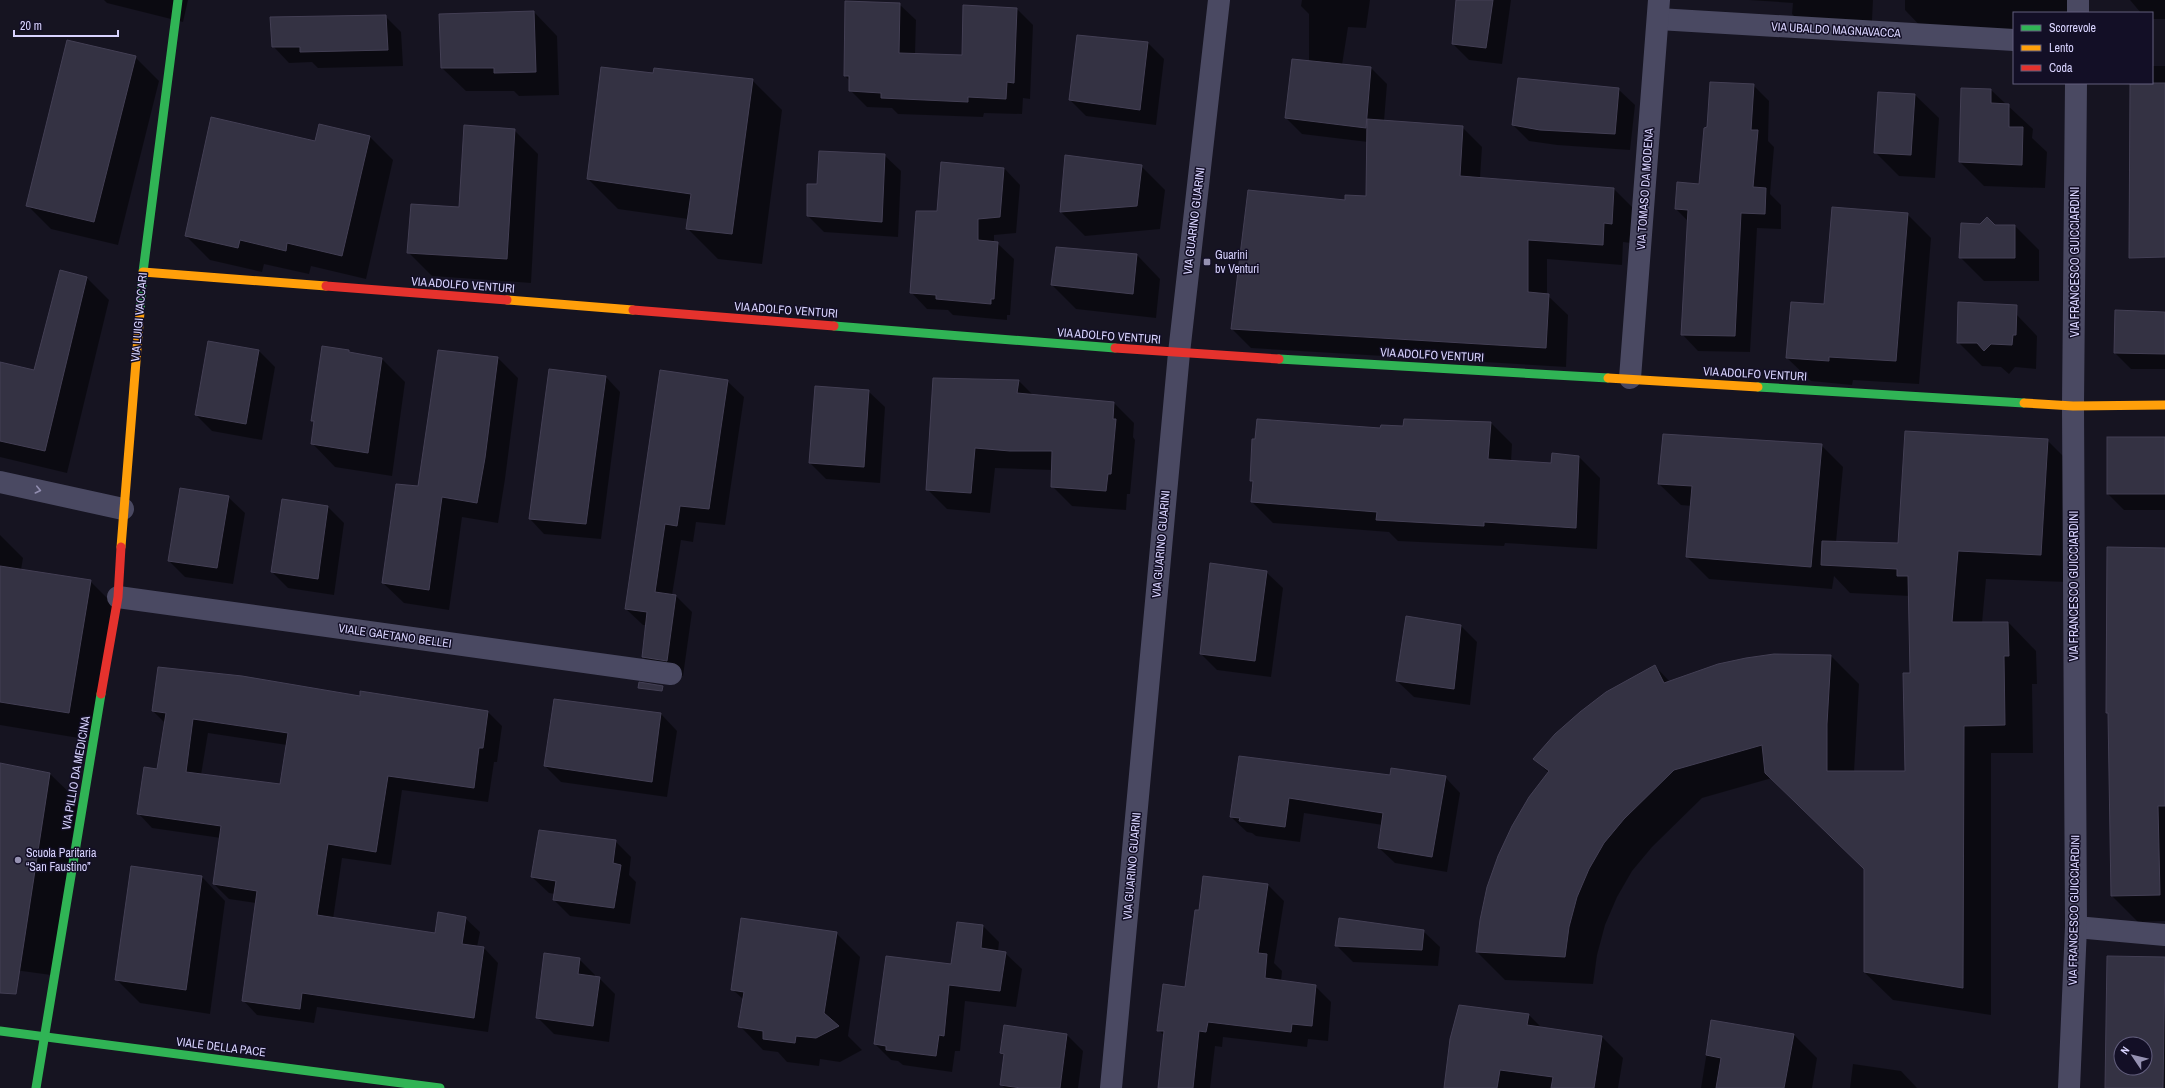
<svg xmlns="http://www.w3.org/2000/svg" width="2165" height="1088" font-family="'Archivo Narrow',sans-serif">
<rect width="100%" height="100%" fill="#161421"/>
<g fill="#0007" fill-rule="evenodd">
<path d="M104,0H188L183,22L107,3Z"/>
<path d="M1302,0H1370L1366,28L1348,27L1342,65L1371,68L1387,84L1384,121L1462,127L1482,147L1480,178L1614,189L1634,209L1631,243L1623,242L1622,265L1547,259V295L1568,315L1566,367L1251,348L1232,329L1346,201L1367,197L1368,142L1302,134L1286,118L1293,60L1309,63V14L1301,6Z"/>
<path d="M1457,0H1511L1502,64L1469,60L1453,44Z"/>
<path d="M1749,0H1873L1871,41L1816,38L1792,14L1793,3Z"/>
<path d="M1905,0H2069V13H2014V34L1927,33L1905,10Z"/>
<path d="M2130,0H2165V19H2152V13H2141Z"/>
<path d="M899,4L916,20L915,54L963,56L1017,9L1033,25L1030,99L1023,98L1022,114L984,113L983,117L898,114L892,108L867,107L850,90V81L845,76Z"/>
<path d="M534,12L557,36L559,95L519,96L514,91H466L442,68Z"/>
<path d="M385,16L401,32L403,66L318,68L312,62L289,63L273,46Z"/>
<path d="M1148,43L1164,59L1156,125L1086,116L1070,100Z"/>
<path d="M135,57L159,81L118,245L51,229L27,205Z"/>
<path d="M2152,66H2165V251L2131,83H2152Z"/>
<path d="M654,74L752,80L782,110L762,264L718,259L687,228L688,219L618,209L588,179Z"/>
<path d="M1753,85L1769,101L1768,141L1774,147L1770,194L1781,205V229L1757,228L1750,352L1698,351L1682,334L1688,221L1676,209L1700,185L1708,128Z"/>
<path d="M1618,89L1635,105L1630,150L1557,145L1529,141L1513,125Z"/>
<path d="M1962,89L1991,90L2033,129L2032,138L2047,152L2045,188L1984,186L1960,162Z"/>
<path d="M1879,93L1915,95L1939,118L1935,178L1899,176L1875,152Z"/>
<path d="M514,130L538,154L531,283L432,276L408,252L460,209Z"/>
<path d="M369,136L393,160L366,279L311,266L309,274L264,264L262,272L210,260L186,236L316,142Z"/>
<path d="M884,155L901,171L898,237L824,232L808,216L818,186Z"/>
<path d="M1141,166L1165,190L1160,229L1085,236L1061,212Z"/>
<path d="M1004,168L1020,185L1016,233L994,235V242L997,243L1014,259L1010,315H1007V320L953,315L948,310L927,309L911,292L938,212Z"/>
<path d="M1907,214L1931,238L1919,384L1853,380L1852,385L1811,381L1787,358L1825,306Z"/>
<path d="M1995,226H2015L2039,250V281H1984L1960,257Z"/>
<path d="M1137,255L1160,279L1156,318L1076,309L1052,285Z"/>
<path d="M87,278L109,300L67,473L0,457V363L35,371Z"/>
<path d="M2165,311V369H2131L2115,353L2116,312Z"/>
<path d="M2014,312L2037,336L2036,369L2015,367L2009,374L2001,367L1982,366L1958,342Z"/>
<path d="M259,351L275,367L262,440L212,431L196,415Z"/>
<path d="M349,351L352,354L381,358L405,382L392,476L335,467L312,443Z"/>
<path d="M498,358L518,378L505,479L498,523L462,517L449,610L404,603L383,583L419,487Z"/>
<path d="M606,377L620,392L601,539L544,534L530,519Z"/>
<path d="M727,381L744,397L725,525L696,522L693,542L681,540L672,595L676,596L692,612L683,676L659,673L643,657L647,625H643L626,609Z"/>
<path d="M1019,381L1033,395L1114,403L1134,423L1133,437L1135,440L1130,494H1127L1126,510L1072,506L1052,486V470L995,468L990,513L947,509L927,489Z"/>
<path d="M868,391L885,407L880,483L826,479L810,463Z"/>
<path d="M1405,420L1491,423L1512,444L1511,462L1552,464L1553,455L1579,457L1600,478L1597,549L1505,543L1504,546L1398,541L1389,532L1273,523L1252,502L1254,483L1251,481L1381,429L1404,427Z"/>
<path d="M2165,438V510H2124L2108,494Z"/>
<path d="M2047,440L2075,468L2068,582L1986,579L1982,623L2008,622L2036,651L2037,684H2032L2033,753H1991V1015L1893,1000L1864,972L1865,869L1772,778L1702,798L1652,847L1632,871L1617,897L1605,925L1597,955L1593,984L1505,980L1477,952L1481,920L1549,773L1534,759L1655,666L1670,682L1831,656L1859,684L1854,772H1906L1911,674L1910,596L1850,593L1834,576L1832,589L1709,579L1687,557L1692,506L1681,505L1659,484L1821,445L1843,467L1836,542L1899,544Z"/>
<path d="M228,497L245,513L233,584L185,577L169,561Z"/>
<path d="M328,507L344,523L334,595L288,588L272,572Z"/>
<path d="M0,535L23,558L21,570L90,581L119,610L97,741L0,725Z"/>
<path d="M2165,549V921L2138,922L2112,896L2109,715L2107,712Z"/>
<path d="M1266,572L1283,588L1271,677L1217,670L1201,654Z"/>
<path d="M1461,626L1477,642L1470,705L1414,697L1397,681Z"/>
<path d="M361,693L488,712L502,726L497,762H494L488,802L402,790L391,865L342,858L333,919L436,934L465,918L480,932L477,947L484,948L498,963L488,1032L317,1007L314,1023L257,1015L243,1000L256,903L229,899L214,884L221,838L152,828L138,813L158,770L166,724L153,711L361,698ZM208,733L287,745L281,786L201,775Z"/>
<path d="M555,700L661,714L677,731L667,797L561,782L545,766Z"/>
<path d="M1240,757L1391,776L1445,777L1460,793L1447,872L1395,863L1379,848L1383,825L1304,813L1300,842L1256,836L1252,833L1247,832L1231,817Z"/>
<path d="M0,764L50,774L78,801L51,975L0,968Z"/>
<path d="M615,841L631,857L629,875L636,882L630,924L570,916L554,900L555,894L549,893L532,877Z"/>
<path d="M202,877L225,901L210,1014L140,1003L116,979Z"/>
<path d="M1204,877L1268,885L1284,901L1274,963L1282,971L1281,981L1315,986L1331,1002L1328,1041L1308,1039L1307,1047L1223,1037L1222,1047L1215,1046L1210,1088H1159L1165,1036L1158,1030L1186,988Z"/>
<path d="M983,926L999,942L998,952L1005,953L1022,969L1016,1007L965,1001L960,1051H955L952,1072L903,1065L898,1061L891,1060L875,1044L952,965Z"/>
<path d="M1423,931L1440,947L1438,966L1353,962L1337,946Z"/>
<path d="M836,933L860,957L848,1036L862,1050L840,1062L820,1059L819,1066L787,1062L778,1052L763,1050L740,1026L744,1000L732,989Z"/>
<path d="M2108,957L2165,958V1088H2107ZM2121,1044H2145V1068H2121Z"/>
<path d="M579,959L595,975V978H599L615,994L609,1042L554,1034L538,1018Z"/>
<path d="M1529,1015L1542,1028L1602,1037L1623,1058L1618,1088H1445Z"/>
<path d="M1712,1021L1793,1034L1817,1058L1812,1088H1701Z"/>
<path d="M1067,1035L1083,1051L1078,1088H1005L1001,1085L1005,1057L1001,1053Z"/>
<path d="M1853,1064L1901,1071L1917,1088H1850Z"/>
</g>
<g fill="#343243" stroke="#433f54" fill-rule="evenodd">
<path d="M1456,0H1493L1486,48L1452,44Z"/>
<path d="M845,1L900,3L899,53L962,55L963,5L1017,8L1014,83L1007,82L1006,99L968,97V102L881,98V93L849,91V76H844Z"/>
<path d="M534,11L536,72L494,73V68H441L439,14Z"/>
<path d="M386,15L388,50L300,52V47H272L270,17Z"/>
<path d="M1077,35L1148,42L1140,110L1069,100Z"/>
<path d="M67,40L136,56L94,222L26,206Z"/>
<path d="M1292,59L1371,67L1366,128L1285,118Z"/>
<path d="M601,67L653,73L654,68L753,79L732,234L686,229L691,194L587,179Z"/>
<path d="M1518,78L1619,88L1615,134L1540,130L1512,125Z"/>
<path d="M1710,82L1754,84L1751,130H1758L1753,187L1766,188L1765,214L1741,213L1735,336L1681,335L1688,210L1675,209L1677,182L1699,184L1704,128L1707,127Z"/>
<path d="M2130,83H2165V257L2129,258Z"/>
<path d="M1961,88L1991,89V103L2009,104V127H2023L2022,165L1959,162Z"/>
<path d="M1878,92L1915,94L1911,155L1874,153Z"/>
<path d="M211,117L315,141L319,124L370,136L342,256L287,243L286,251L240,240L238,248L185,236Z"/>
<path d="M1367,119L1463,126L1460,176L1614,188L1612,224L1604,223L1603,245L1528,240V292L1549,294L1546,348L1231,329L1248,190L1345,200V195L1366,196Z"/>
<path d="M464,125L515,129L507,259L407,253L411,204L459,207Z"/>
<path d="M819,151L885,154L882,222L807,216V184H817Z"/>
<path d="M1065,155L1142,165L1137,206L1060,212Z"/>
<path d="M941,162L1004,168L1000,217L978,219V240L998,242L994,299H991V304L936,299V295L910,293L916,211H937Z"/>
<path d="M1832,207L1908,213L1896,361L1829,357V361L1786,358L1791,302L1824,304Z"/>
<path d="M1987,217L1995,225H2015V258H1959L1961,223L1980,224Z"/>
<path d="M1056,247L1137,254L1133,294L1051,285Z"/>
<path d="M60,270L87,277L45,451L0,441V362L34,370Z"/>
<path d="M1958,302L2017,305L2016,335H2013L2012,345L1991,344L1984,351L1977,343H1957Z"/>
<path d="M2115,310L2165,312V354L2114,353Z"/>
<path d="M208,341L259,350L246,424L195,415Z"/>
<path d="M322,346L349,350V352L382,358L368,453L311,444L314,421H311Z"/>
<path d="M438,350L498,357L485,458L477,503L442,497L429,590L382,583L396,484L418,486Z"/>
<path d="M549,369L606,376L586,524L529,519Z"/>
<path d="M660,370L728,380L709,509L680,506L677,526L665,524L655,592L676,595L667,661L642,657L647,612L625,609Z"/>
<path d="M933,378L1019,380L1017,393L1114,402L1113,419H1116L1111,474H1108L1106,491L1051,487L1052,451H1010L975,448L971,493L926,490Z"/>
<path d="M815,386L869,390L864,467L809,463Z"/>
<path d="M1257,419L1380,428L1381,425L1403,426L1404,419L1491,422L1488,459L1551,463L1552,453L1579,456L1576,528L1484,522V526L1376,520L1377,512L1251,502L1253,481H1250L1252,439H1255Z"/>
<path d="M1905,431L2048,439L2041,555L1958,551L1952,622H2008L2009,656H2004L2005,725L1964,726L1963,988L1864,972V869L1765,773L1762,745L1674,770L1624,819L1604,843L1589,869L1577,897L1569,927L1565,957L1476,952L1480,920L1487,887L1498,856L1512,826L1529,797L1549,771L1533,759L1555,734L1580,712L1606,692L1655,665L1664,683L1718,664L1746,658L1774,654L1831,655L1827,724V771H1905L1903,673H1910L1908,576H1897V569L1821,565L1822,541L1898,543Z"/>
<path d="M1663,434L1822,444L1811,567L1686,557L1692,486L1658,484Z"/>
<rect x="2107" y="437" width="58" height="57"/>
<path d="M180,488L229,496L217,568L168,561Z"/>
<path d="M282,499L328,506L318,579L271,572Z"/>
<path d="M2107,547L2165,548V806H2158L2160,895L2111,896L2108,713H2106Z"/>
<path d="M1210,563L1267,571L1255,661L1200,654Z"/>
<path d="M0,566L91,580L69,713L0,702Z"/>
<path d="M1406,616L1461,625L1454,689L1396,681Z"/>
<path d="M158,667L242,676L360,696V691L488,711L483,748H479L474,788L388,776L376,852L328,844L317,915L435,933L438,912L466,917L462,944L484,947L474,1018L302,993L300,1009L242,1001L257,891L213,884L221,826L137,814L144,767L157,769L166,713L152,711ZM193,719L288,733L280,784L186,772Z"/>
<path d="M639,682L663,686L662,691L638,688Z"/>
<path d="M554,699L661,713L652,782L544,766Z"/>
<path d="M1239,756L1390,775L1391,768L1446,776L1432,857L1378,848L1383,813L1289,798L1285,827L1239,821L1240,818L1230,817Z"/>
<path d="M0,763L50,773L16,994L0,993Z"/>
<path d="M539,830L616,840L613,863L621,865L614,908L553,900L556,881L531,877Z"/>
<path d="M131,866L202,876L186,990L115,980Z"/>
<path d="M1203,876L1268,884L1258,953L1267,954L1265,978L1316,985L1312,1026L1292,1024L1291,1032L1208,1022L1206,1032L1199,1031L1193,1088H1158L1164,1031H1157L1163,984L1185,987L1195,910H1199Z"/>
<path d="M741,918L837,932L824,1013L839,1026L816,1038L796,1036L795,1043L763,1039V1031L738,1027L744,992L731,990Z"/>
<path d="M1339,918L1424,930L1422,950L1335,946Z"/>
<path d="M957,922L983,925L981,948L1006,952L1000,991L949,985L944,1036L939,1035L936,1056L886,1050V1046L874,1044L886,956L951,964Z"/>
<path d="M544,953L580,958L578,974L600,977L593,1026L536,1018Z"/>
<path d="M2107,956L2165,957L2163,1088H2105ZM2121,1044H2145V1068H2121Z"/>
<path d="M1459,1005L1529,1014L1527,1025L1602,1036L1594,1088H1551L1553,1077L1500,1070L1497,1088H1444L1450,1039Z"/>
<path d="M1711,1020L1794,1034L1784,1088H1716L1721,1058L1706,1055Z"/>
<path d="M1004,1025L1067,1034L1060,1088H1021L1000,1085L1004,1054L1000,1053Z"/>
</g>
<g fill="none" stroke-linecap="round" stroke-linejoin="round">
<g stroke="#4a4962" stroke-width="22">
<path d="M2078,13V0"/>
<path d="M1658,19L2014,40"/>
<path d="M1630,378L1659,0"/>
<path d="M0,482L123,509"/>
<path d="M118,597L671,674"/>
<path d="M2076,927L2165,935"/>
<path d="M1111,1088L1179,353L1219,0"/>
<path d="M2069,1088L2076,927L2073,406L2076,83"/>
</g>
<g stroke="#30b455" stroke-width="9">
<path d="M140,312L143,272L178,0"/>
<path d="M834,326L1115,348"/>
<path d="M1279,359L1608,378"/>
<path d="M1758,387L2024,403"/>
<path d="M0,1031L440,1088"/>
<path d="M36,1088L101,694"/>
</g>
<g stroke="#ff9f0a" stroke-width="9">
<path d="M143,272L326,286"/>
<path d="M507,300L633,310"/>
<path d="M1608,378L1758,387"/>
<path d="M2024,403L2073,406L2165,405"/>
<path d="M121,547L140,312"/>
</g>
<g stroke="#e5322d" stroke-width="9">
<path d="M326,286L507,300"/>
<path d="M633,310L834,326"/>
<path d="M1115,348L1279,359"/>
<path d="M101,694L118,597L121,547"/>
</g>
</g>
<defs><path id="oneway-chevron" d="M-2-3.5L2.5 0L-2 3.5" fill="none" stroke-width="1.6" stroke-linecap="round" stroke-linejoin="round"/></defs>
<use stroke="#928eb0" href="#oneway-chevron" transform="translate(38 490) rotate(13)"/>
<g fill="#9591b1" stroke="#130f26" stroke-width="1.5">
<rect x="1203" y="258" width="8" height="8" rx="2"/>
<circle cx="18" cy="860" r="4"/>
</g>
<g text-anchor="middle" stroke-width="3" stroke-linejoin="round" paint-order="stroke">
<g font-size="12" fill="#d9d4ff" stroke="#130f26">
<text transform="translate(1836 30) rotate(3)" y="4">VIA UBALDO MAGNAVACCA</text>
<text transform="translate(1645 189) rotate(-86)" y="4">VIA TOMASO DA MODENA</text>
<text transform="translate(1194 221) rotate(-83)" y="4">VIA GUARINO GUARINI</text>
<text transform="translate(2075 262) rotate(-90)" y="4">VIA FRANCESCO GUICCIARDINI</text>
<text transform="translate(463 285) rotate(4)" y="4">VIA ADOLFO VENTURI</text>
<text transform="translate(786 310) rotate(4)" y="4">VIA ADOLFO VENTURI</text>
<text transform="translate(139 317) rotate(-85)" y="4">VIA LUIGI VACCARI</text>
<text transform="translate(1109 336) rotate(4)" y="4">VIA ADOLFO VENTURI</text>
<text transform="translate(1432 355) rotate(3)" y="4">VIA ADOLFO VENTURI</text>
<text transform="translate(1755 374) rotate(3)" y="4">VIA ADOLFO VENTURI</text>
<text transform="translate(1161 544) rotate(-85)" y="4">VIA GUARINO GUARINI</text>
<text transform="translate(2074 586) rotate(-90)" y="4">VIA FRANCESCO GUICCIARDINI</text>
<text transform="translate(395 636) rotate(8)" y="4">VIALE GAETANO BELLEI</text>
<text transform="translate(76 773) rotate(-80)" y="4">VIA PILLIO DA MEDICINA</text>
<text transform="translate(1132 866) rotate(-85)" y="4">VIA GUARINO GUARINI</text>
<text transform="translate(2074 910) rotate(-89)" y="4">VIA FRANCESCO GUICCIARDINI</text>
<text transform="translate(221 1047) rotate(7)" y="4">VIALE DELLA PACE</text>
</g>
<g font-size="12" fill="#d9d4ff" stroke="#130f26" text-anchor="start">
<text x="1215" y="259">Guarini<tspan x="1215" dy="14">bv Venturi</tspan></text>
<text x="26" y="857">Scuola Paritaria<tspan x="26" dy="14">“San Faustino”</tspan></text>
</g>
</g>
<rect x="2013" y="12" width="140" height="72" fill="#130f26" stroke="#625e7d"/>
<rect x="2021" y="25" width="20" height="6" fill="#30b455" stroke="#625e7d"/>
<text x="2049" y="32" font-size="12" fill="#d9d4ff">Scorrevole</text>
<rect x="2021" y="45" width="20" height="6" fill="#ff9f0a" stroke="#625e7d"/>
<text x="2049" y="52" font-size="12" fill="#d9d4ff">Lento</text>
<rect x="2021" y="65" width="20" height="6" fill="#e5322d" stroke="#625e7d"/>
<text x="2049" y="72" font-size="12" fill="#d9d4ff">Coda</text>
<g transform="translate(2133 1056) rotate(305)"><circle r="19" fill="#130f26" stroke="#625e7d"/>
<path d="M0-3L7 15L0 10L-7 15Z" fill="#9591b1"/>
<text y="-6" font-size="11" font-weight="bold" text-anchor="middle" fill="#d9d4ff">N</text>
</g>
<path d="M14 30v6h104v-6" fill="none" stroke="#d9d4ff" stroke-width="2"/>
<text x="20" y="30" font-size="12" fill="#d9d4ff" stroke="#130f26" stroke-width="3" paint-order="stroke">20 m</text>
</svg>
